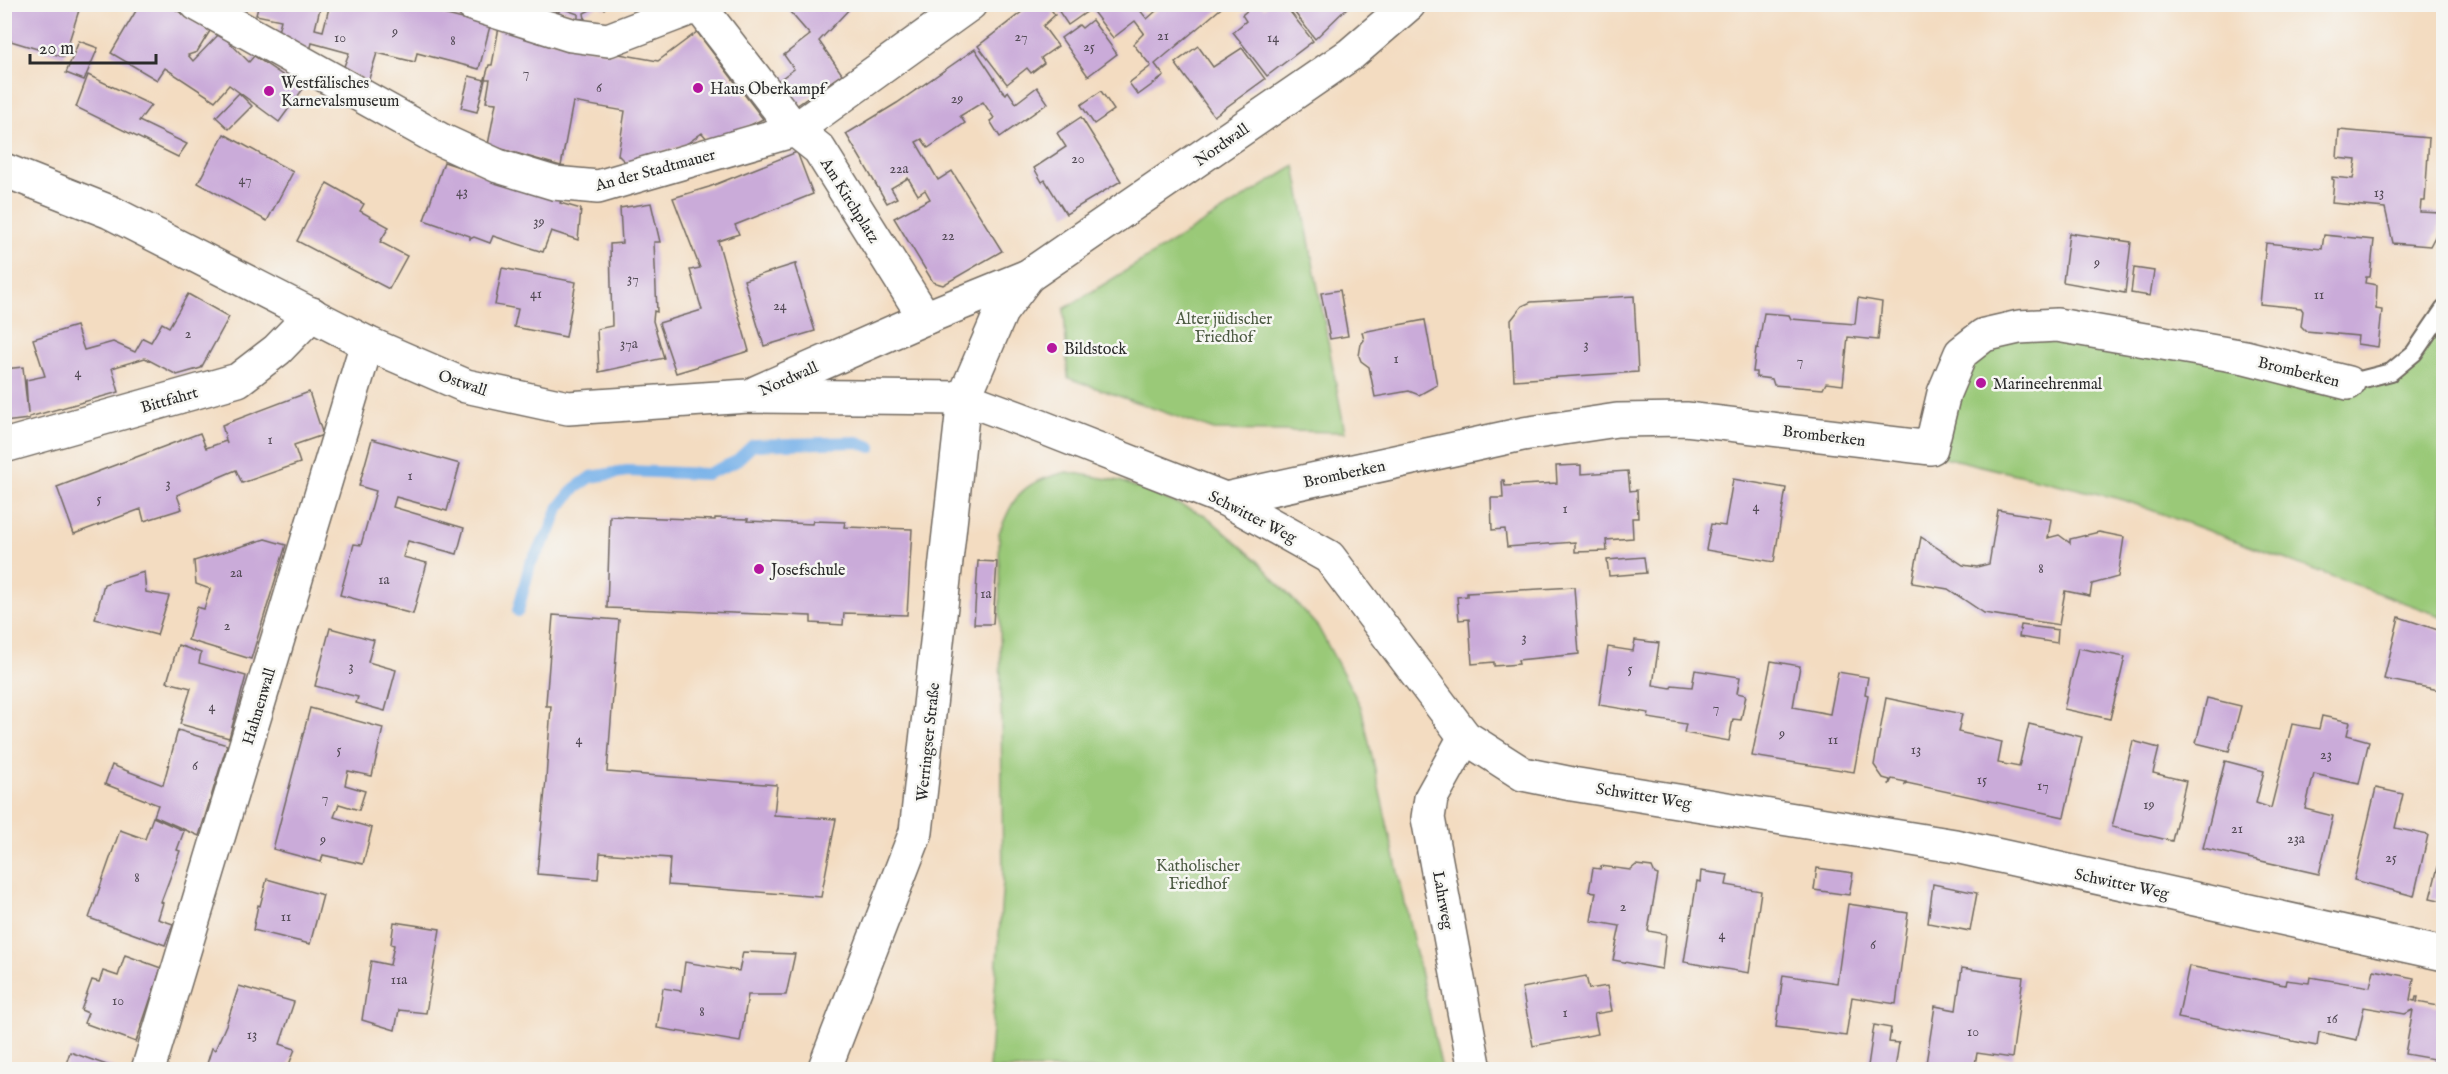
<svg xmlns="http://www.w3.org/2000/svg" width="2448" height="1074" font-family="'IM FELL English',serif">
<rect width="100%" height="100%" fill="#f6f6f2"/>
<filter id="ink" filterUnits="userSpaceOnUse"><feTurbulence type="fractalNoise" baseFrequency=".0167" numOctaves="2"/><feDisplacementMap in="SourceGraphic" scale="12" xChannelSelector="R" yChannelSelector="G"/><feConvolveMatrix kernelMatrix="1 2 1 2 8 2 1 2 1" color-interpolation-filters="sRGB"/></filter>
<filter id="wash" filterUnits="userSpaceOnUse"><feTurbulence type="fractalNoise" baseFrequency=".008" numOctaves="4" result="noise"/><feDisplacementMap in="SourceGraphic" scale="24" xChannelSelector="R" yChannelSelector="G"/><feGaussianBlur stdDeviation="1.35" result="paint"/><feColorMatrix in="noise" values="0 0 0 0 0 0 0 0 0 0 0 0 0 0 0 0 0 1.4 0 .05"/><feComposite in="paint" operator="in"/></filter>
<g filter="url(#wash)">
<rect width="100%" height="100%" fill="#f3dcc1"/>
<g fill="#9ac978" stroke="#627a52" stroke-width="1.5">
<path d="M1295,166L1345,432L1214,430L1068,378L1064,309Z"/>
<path d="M2443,317V617L2124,500L1935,455L1965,358L2025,332L2238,361L2394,375Z"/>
<path d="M1067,472L1120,481L1205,515L1258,561L1318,627L1361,707L1442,1069H989L1003,881L999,533C1016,491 1023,483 1067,472Z"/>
</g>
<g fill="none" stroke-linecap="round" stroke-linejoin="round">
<path stroke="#79b2e9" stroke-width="12" d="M518,611L530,564L550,531L558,509L574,489L591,477L627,471L707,474L735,462L753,445L858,442L871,447"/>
</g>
<g id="blocks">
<g fill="#caabd9">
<path d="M4,4H81L64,57L4,39Z"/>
<path d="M140,4H167L210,31L197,52L188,55L193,61L220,33L249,62L254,56L303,89L279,122L229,85L215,101L165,68L157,80L111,53Z"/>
<path d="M259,4H321L315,29L323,31L330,4H404L490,26L479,69L417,53L415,62L377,53L368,82L343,69L349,53L312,43L310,51L277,36L281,20L256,15Z"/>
<path d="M551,4H609L604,9L600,5L584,13L585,19H578V14L561,8L558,13Z"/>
<path d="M783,4H854L819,41L842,74L796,106L778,81L794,69L784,55L810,35Z"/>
<path d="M1032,4H1047L1055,15L1043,26L1058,46L1041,58L1044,63L1031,73L1027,68L1007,84L978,46Z"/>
<path d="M1054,4H1135L1147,19L1164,4H1226L1155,64L1164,76L1138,95L1129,83L1151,66L1133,44L1144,33L1135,21L1113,38L1091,9L1068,25Z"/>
<path d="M1255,4H1261L1264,8L1268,4H1284L1313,41L1267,76L1233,32L1246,21L1242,15Z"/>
<path d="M1288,4H1351L1315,39Z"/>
<path d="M1092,20L1117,54L1088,76L1061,38L1079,25L1082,28Z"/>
<path d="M499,27L569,45L658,61L697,32L763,119L736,132L708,140L702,133L685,145L626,163L618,155L625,111L573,102L561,166L488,145L496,103L486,102L490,79H485L489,65H492Z"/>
<path d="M79,41L98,48L84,80L66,73Z"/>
<path d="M1198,46L1213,67L1242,48L1265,79L1214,116L1175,63Z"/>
<path d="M975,49L1002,90L1006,94L1008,91L1016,103L1037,87L1048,103L1000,137L990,121L994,118L983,102L960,116L965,123L928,148L922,139L916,142L938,180L952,171L1002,251L943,285L933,282L894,218L930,199L925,190L918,195L908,178L891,188L897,198L887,203L846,134L897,103Z"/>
<path d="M88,75L151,105L139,121L187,144L178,157L76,107Z"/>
<path d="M469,76L485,80L477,112L461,108Z"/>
<path d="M1101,91L1114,110L1094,124L1081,105Z"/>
<path d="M239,93L252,106L229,129L216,117Z"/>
<path d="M1081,117L1121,181L1066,214L1045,180L1042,182L1034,168L1066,147L1057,133Z"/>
<path d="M2339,130L2429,138L2425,201H2421L2420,212L2441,213L2438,231L2430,246L2393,243L2385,208L2332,203L2334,180L2332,179V177L2353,179L2356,160L2337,158Z"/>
<path d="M224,134L293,172L267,221L198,183Z"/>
<path d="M797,152L813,194L735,225L739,234L718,241L749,351L676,373L659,323L702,310L690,270L700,268L673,198L709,187Z"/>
<path d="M444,162L561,200L560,203L581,209L578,240L551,231L543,252L493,236L490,243L474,237L470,239V236L424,220Z"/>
<path d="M327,183L364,204L360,211L389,227L380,242L407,256L389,289L297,241Z"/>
<path d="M651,203L660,242H654L657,312L654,311L653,321L664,358L599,372L597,329L612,326L610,244L622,243L620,208Z"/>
<path d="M2069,233L2131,242L2125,293L2063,282Z"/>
<path d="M2324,235L2374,240L2370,277H2366L2365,283L2377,285L2376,309L2382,310L2378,347L2357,344L2358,336L2306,331L2301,326L2303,311L2301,308L2260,304L2266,243L2322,249Z"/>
<path d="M798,263L795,266L815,331L764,346L744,280Z"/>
<path d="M502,268L576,282L566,337L514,327L518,309L495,305Z"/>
<path d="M2134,268L2154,271L2150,296L2131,293Z"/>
<path d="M1340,290L1348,336L1330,339L1321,293Z"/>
<path d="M188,294L229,317L201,368L177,375L145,358L112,368L119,392L29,417V419L4,422V369L23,367L28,414L26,380L45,376L33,339L76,326L84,350L113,342L135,352L143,338L151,342L162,323L169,327Z"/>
<path d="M1634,296L1638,372L1514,380L1511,320L1522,306L1531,302Z"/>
<path d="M1858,298L1882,302L1878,340L1848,337L1843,385L1826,383L1823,389L1774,385L1772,379L1756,377V372H1753L1756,348L1758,349L1764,313L1789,315L1791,319L1855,324Z"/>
<path d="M1425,320L1437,385L1419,395L1409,391L1375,397L1369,367L1361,361L1359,356L1361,344L1364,340L1362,332Z"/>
<path d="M309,392L323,435L294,445L300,463L242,483L236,470L177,495L182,509L144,521L141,509L74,534L57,487L200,433L206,448L226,441L227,444L222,425Z"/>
<path d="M372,439L460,464L447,511L396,497L393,507L464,528L457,554L408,541L403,557L427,563L413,614L340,595L354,544L361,545L376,491L359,486Z"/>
<path d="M1581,465V474L1628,471L1630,491L1637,490L1638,518H1632L1633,538L1606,540L1607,551L1575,552V542L1507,547L1505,529L1492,530L1491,498H1503L1502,480H1504L1505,486L1557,483L1556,466Z"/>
<path d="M1733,479L1786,488L1774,562L1706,550L1711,524L1725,526Z"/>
<path d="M1998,510L2051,519L2048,538L2059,535L2070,543V539L2099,532L2124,537L2118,577L2092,584L2090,596L2065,591L2059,625L1984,613L1948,589L1912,583L1921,537L1963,565L1977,567L1989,564Z"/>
<path d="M610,516L715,520V518L748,519L747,521L812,524L813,521L845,522L844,527L912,529L907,615L844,613L843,625L811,623V616L607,608Z"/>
<path d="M265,539L286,545L251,659L188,640L197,607L204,609L210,589L196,584L194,561Z"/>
<path d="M1644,557L1646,573L1609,576L1607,560Z"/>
<path d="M978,561L997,562L993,624H974Z"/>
<path d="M144,572L146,592L169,596L157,635L95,619L104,584Z"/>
<path d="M1574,587L1579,654L1518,660L1519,664L1494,666V662L1472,664L1469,619L1459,620L1457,597L1467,596V593Z"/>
<path d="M553,615L619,620L607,772L777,785L774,815L836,819L821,897L668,885L670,858L600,853L598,879L537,874L546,779L551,706H546V703Z"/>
<path d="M2399,617L2444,632V691L2384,679Z"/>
<path d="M2021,625L2058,630L2057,643L2019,637Z"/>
<path d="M330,628L374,640L368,662L396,670L385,711L356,703L358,697L315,686Z"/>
<path d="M1635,640L1659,643L1653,685L1671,688L1672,685L1692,687L1695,670L1740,677L1737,693L1746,695L1741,720L1733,719L1729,741L1684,733L1686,724L1648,718L1649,713L1599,705L1608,647L1633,651Z"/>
<path d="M178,645L201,653L199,663L246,676L229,738L180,724L191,688L167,682Z"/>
<path d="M2078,648L2125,657L2110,719L2064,709Z"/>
<path d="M1771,661L1800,666L1793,707L1830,714L1838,672L1868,677L1865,694L1868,695L1854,772L1752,756Z"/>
<path d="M1886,698L1962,714L1958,732L2002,742L1998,763L2019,767L2029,724L2082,737L2064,817L1907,783L1904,786L1906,782L1892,779L1889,785L1890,780L1883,778L1874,765Z"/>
<path d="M2207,698L2241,706L2229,751L2196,743Z"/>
<path d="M310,708L383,728L372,776L348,771L345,785L365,791L359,810L339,804L334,817L372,828L363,864L323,855L321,862L273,849Z"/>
<path d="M2322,716L2350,722L2347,735L2369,741L2359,784L2314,774L2305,809L2333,816L2319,874L2203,848L2225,761L2264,771L2256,803L2271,808L2292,724L2319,729Z"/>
<path d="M178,730L227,745L199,836L154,816L158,805L105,784L112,765L163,785Z"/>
<path d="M2133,741L2159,748L2153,773L2186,781L2172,841L2112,827Z"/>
<path d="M2376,788L2403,794L2395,828L2428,835L2414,896L2354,880Z"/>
<path d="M153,817L184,831L177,850L180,851L161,902L163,903L158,919L173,924L165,945L89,918L120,830L145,839Z"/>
<path d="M1636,865L1652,867L1655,874L1658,875L1648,931L1666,934L1662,969L1613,960L1620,926L1591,921L1596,892L1589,891L1593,868L1600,869L1601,866L1630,870Z"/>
<path d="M2438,867L2444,869V901L2430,898Z"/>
<path d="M1817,868L1853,873L1849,895L1814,890Z"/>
<path d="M1701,871L1728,875L1726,885L1761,891L1749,973L1684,962L1697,881L1700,882Z"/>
<path d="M267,879L323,895L310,944L253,930L258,905L260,906Z"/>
<path d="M1933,884L1977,893L1970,931L1928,923Z"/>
<path d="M1848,904L1908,913L1896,1004L1852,997L1846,1036L1776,1027L1783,975L1837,983Z"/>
<path d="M394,922L440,929L426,1013L399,1010L395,1030L362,1020L371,961L390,965L394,945L391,944Z"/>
<path d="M743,952L795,954L786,995H748L740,1042L657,1028L663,988L681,991L685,962L739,971Z"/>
<path d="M125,955L161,968L136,1042L84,1023L88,1013L81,1010L92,980L99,982L103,971L118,976Z"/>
<path d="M2189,966L2285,985L2286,980L2309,983L2310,977L2370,987L2374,970L2414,978L2410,1000L2415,1001L2416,997H2418L2417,1002L2444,1007V1070H2432L2434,1059L2405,1054L2413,1010L2405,1014L2364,1007L2357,1040L2319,1032L2317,1046L2178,1018Z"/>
<path d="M1962,968L2023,977L2012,1058L1977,1053L1974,1070H1925L1935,1006L1956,1010Z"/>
<path d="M1586,976L1589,989L1607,986L1612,1011L1594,1014L1598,1034L1533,1046L1522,988Z"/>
<path d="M239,986L294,1002L280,1044L295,1049L287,1070H205L212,1048L215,1050L226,1025Z"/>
<path d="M1874,1025L1891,1028L1889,1042L1899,1043L1895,1069L1868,1066Z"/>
<path d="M70,1052L118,1069V1070H64Z"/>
</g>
</g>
</g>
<g filter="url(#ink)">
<use href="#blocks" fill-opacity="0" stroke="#716960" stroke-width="1.5"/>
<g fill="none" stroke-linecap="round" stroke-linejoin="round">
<defs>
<path id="service" d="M2348,383L2391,372L2414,353L2444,309"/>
<g id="minor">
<path d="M197,4L439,139L498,166L554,183L598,187L795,130L970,4"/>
<path d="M472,4L571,35L608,40L702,4"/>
<path d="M700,7L795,130L819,149L925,318"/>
<path d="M4,170L110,212L367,343L466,386L568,408L748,396L964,398L1034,424L1225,499L1329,557L1465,737L1523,774L1572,784L1955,846L2444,954"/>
<path d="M757,392L925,318L1028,276L1351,54L1409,4"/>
<path d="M4,446L238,380L277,350L312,314"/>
<path d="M1225,499L1523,434L1617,420L1686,419L1931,448L1944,393L1961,353L1984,335L2019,327L2057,325L2245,357L2348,383"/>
<path d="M1465,737L1431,798L1428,818L1475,1070"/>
<path d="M148,1070L367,343"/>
<path d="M824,1070L916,832L964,398L1001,312L1028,276"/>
</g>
</defs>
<use href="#service" stroke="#716960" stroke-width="20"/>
<use href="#minor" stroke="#716960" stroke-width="36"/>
<use href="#service" stroke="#fff" stroke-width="16"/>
<use href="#minor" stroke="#fff" stroke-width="33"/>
</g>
</g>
<g fill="#b5179e" stroke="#f6f6f2" stroke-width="2">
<circle cx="698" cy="88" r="6"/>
<circle cx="269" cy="91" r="6"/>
<circle cx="1052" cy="348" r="6"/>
<circle cx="1981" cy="383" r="6"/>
<circle cx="759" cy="569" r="6"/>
</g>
<g text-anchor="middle" stroke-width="5" stroke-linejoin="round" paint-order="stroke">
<g font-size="14" fill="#534b56">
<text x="395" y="36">9</text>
<text x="1163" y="40">21</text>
<text x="1021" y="41">27</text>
<text x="340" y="42">10</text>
<text x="1273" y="42">14</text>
<text x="453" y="45">8</text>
<text x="1089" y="51">25</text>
<text x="526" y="77">7</text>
<text x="599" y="92">6</text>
<text x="957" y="103">29</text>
<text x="1078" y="163">20</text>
<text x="899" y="173">22a</text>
<text x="245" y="184">47</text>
<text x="462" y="196">43</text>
<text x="2379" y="197">13</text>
<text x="539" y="226">39</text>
<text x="948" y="240">22</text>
<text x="2097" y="267">9</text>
<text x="633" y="283">37</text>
<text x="536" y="298">41</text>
<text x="2319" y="299">11</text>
<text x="780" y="310">24</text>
<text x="188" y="338">2</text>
<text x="629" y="348">37a</text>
<text x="1586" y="349">3</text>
<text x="1396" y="363">1</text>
<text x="1800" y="365">7</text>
<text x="78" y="377">4</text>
<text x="270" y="444">1</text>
<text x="410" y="480">1</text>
<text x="168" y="488">3</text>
<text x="99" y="503">5</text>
<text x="1756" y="511">4</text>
<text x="1565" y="513">1</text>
<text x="2041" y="573">8</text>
<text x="236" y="577">2a</text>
<text x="384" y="584">1a</text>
<text x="986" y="598">1a</text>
<text x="227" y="630">2</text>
<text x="1524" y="642">3</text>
<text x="351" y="671">3</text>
<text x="1630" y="673">5</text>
<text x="212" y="711">4</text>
<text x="1716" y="712">7</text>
<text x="1782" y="738">9</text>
<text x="579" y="744">4</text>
<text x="1833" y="744">11</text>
<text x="339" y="754">5</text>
<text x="1916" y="754">13</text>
<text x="2326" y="759">23</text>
<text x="195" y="770">6</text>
<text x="1982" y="784">15</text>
<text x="2043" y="790">17</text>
<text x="325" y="802">7</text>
<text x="2149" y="809">19</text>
<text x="2237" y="833">21</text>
<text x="2296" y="843">23a</text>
<text x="323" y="844">9</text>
<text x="2391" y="862">25</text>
<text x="137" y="882">8</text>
<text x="1623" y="911">2</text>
<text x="286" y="921">11</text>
<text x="1722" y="939">4</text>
<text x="1873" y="949">6</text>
<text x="399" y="984">11a</text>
<text x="118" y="1005">10</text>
<text x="702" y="1016">8</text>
<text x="1565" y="1017">1</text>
<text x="2332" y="1023">16</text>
<text x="1973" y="1036">10</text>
<text x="252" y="1039">13</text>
</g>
<g font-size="16" fill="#2b2b2b" stroke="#f6f6f2" text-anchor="start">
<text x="281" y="88">Westfälisches<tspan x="281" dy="18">Karnevalsmuseum</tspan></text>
<text x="710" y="94">Haus Oberkampf</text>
<text x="1064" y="354">Bildstock</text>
<text x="1993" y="389">Marineehrenmal</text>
<text x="771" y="575">Josefschule</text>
</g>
<g font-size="16" fill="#2b2b2b" stroke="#f6f6f2">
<text transform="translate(1221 144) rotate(-35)" y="6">Nordwall</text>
<text transform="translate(655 169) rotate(-15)" y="6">An der Stadtmauer</text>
<text transform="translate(851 200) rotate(58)" y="6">Am Kirchplatz</text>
<text transform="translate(2299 371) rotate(14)" y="6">Bromberken</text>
<text transform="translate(788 378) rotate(-24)" y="6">Nordwall</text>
<text transform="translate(463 382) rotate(19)" y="6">Ostwall</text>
<text transform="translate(169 399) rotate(-16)" y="6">Bittfahrt</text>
<text transform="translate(1824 435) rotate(7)" y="6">Bromberken</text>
<text transform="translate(1344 473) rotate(-12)" y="6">Bromberken</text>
<text transform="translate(1253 516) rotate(27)" y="6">Schwitter Weg</text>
<text transform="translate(258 706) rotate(-73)" y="6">Hahnenwall</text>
<text transform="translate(927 742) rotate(-84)" y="6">Werringser Straße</text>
<text transform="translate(1644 795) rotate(9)" y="6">Schwitter Weg</text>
<text transform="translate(2122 883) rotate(12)" y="6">Schwitter Weg</text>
<text transform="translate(1444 900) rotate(80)" y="6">Lahrweg</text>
</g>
<g font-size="16" fill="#4c5a42" stroke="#f6f6f2">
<text x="1224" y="324">Alter jüdischer<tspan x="1224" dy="18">Friedhof</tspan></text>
<text x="1198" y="871">Katholischer<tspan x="1198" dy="18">Friedhof</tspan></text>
</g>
</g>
<rect width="2448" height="1074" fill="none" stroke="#f6f6f2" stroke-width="24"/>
<path d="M30 54v9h126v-9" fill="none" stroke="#2b2b2b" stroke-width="3"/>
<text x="39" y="54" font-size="18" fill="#2b2b2b" stroke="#f6f6f2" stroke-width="4.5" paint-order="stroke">20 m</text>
</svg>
